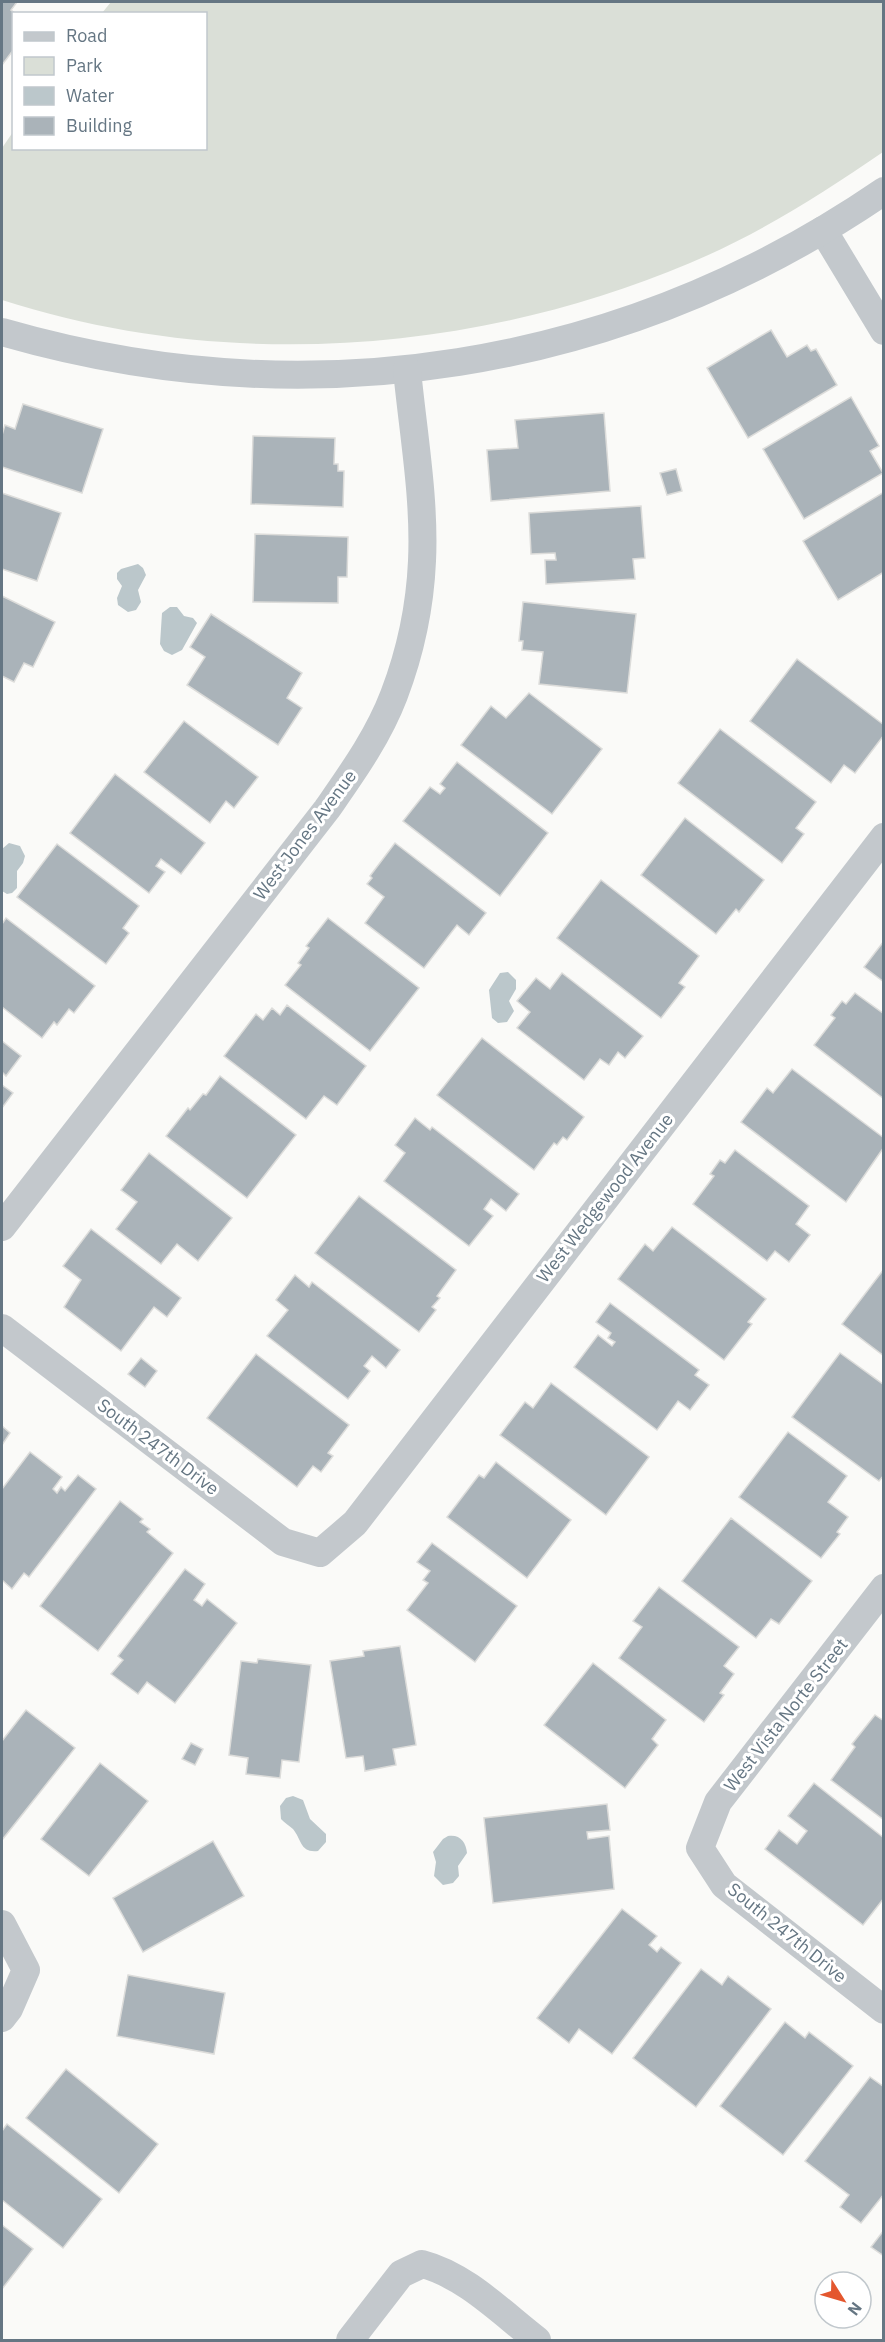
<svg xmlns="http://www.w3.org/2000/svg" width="885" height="2342" font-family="'IBM Plex Sans',sans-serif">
<rect width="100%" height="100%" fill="#fafaf8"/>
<path fill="#dadfd7" d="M111,2H883V152C822,194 759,234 690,263C475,354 225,372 2,300V148L13,132L14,148H206V14L102,13Z"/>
<g fill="#bbc7cb">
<path d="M138,564L143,568L146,575L138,590L141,602L136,610L128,612L118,605L117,598L122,586L117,579V573L121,569Z"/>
<path d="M170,607H177L184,616L193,618L197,623L182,650L172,655L164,651L160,644L162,613Z"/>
<path d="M9,843L20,846L25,856L23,863L17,871V888L12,893L7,894L2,891V849Z"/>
<path d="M508,972L516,980V989L509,1001L514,1011L507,1022L498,1023L492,1018L489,990L500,973Z"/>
<path d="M293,1796L303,1800L310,1819L326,1834V1842L318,1851C300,1853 302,1840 293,1829C289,1826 284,1822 281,1819L280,1806L286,1798Z"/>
<path d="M448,1836C460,1834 466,1842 467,1853L458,1866L459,1876L453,1883L443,1885L434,1876L436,1862L433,1852L443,1839Z"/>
</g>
<g fill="#aab3b9" stroke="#dcdcda" stroke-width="1.5">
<path d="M2,2H17L11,10L16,14H14V49L2,65Z"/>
<path d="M771,330L787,357L807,345L811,351L816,349L837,385L748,438L707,368Z"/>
<path d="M851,397L879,446L870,451L883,473L804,519L763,449Z"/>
<path d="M23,404L103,429L82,493L2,467V435L5,425L15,429Z"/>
<path d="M604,413L610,491L491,501L487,450L518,448L515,420Z"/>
<path d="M253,436L335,438L334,464H338V471H344L343,507L251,504Z"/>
<path d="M676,469L682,491L667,495L660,473Z"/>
<path d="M884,492V572L838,600L803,541Z"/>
<path d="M2,493L61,513L37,581L2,569Z"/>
<path d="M641,506L645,558L633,559L635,579L546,584L545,560H556L555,553L531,554L529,513Z"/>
<path d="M255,534L348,537L347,577H338V603L253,602Z"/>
<path d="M2,596L55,622L33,667L24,663L14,682L2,676Z"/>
<path d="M523,602L636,614L627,693L539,684L543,652L522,650L523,641H519Z"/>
<path d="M211,614L302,673L287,698L302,708L278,745L187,685L205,657L190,647Z"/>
<path d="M797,659L884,725V735L855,773L844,765L831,783L750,721Z"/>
<path d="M529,693L602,749L552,814L461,745L491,706L506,718Z"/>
<path d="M184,721L258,777L234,808L226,801L210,823L144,772Z"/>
<path d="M720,729L816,802L796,828L804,834L782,863L678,783Z"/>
<path d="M457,762L548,833L500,896L403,821L430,787L440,794L445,788L440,784Z"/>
<path d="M115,774L205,843L181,874L161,859L156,866L165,872L149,893L70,833Z"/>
<path d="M685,818L764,880L739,912L736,909L716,934L641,875Z"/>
<path d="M395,843L486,913L469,935L457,925L424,968L365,923L384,897L367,884L372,878L370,876Z"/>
<path d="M57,844L139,906L123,928L129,933L106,964L17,897Z"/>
<path d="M601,880L699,956L679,983L685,987L661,1018L557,938Z"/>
<path d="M6,918L95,986L74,1013L69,1009L57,1025L54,1022L42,1038L2,1007V924Z"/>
<path d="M328,918L419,988L370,1051L285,985L301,965L298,963L309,948L306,946Z"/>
<path d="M884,941V982L864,967Z"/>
<path d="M562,973L643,1036L625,1058L618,1052L609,1065L600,1059L584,1080L517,1028L530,1012L517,1001L536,978L550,989Z"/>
<path d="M855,993L884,1014V1099L814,1045L835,1018L831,1015L842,1001L846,1004Z"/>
<path d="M287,1005L366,1066L337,1105L324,1096L306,1119L224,1056L256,1014L263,1020L272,1008L280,1015Z"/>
<path d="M482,1038L584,1117L567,1140L563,1137L557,1145L554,1143L534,1170L437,1095Z"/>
<path d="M2,1041L21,1056L6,1076L2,1072Z"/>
<path d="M792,1069L884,1138V1147L846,1202L741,1122L767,1088L773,1093Z"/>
<path d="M220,1076L296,1135L247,1198L166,1136L188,1108L190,1110L203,1094L206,1095Z"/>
<path d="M2,1085L13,1093L2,1108Z"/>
<path d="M415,1118L430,1130L432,1127L519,1194L506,1211L491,1199L484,1209L493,1216L469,1246L384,1181L405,1153L395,1145Z"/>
<path d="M735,1150L809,1206L796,1224L810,1235L789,1262L775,1251L767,1261L693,1204L714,1176L710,1174L720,1160L725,1163Z"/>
<path d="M149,1153L232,1218L198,1261L177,1244L161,1264L116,1229L137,1202L121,1190Z"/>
<path d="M359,1196L456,1270L437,1296L440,1298L432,1307L436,1310L419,1332L315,1253Z"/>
<path d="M672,1227L766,1299L748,1322L752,1324L724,1360L618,1279L645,1244L653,1251Z"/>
<path d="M91,1229L181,1298L167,1317L154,1307L121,1351L64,1307L81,1280L63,1266Z"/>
<path d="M884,1269V1356L842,1324Z"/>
<path d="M295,1275L309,1287L312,1282L400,1350L386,1368L372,1356L364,1366L370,1371L348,1399L267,1336L288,1310L276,1300Z"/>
<path d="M610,1303L699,1370L695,1375L709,1385L690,1410L678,1401L657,1430L574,1367L598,1335L612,1346L615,1342L608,1338L611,1333L596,1322Z"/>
<path d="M840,1353L884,1385V1475L879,1481L792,1417Z"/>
<path d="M256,1354L349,1425L328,1453L333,1456L321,1472L313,1466L297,1487L207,1418Z"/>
<path d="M141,1358L157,1371L145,1387L128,1374Z"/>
<path d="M551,1383L649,1457L606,1515L500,1435L525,1402L533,1408Z"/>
<path d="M2,1426L10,1433L2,1445Z"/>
<path d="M788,1432L847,1476L828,1502L848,1517L837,1532L840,1534L821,1558L739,1497Z"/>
<path d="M30,1452L62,1477L53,1489L57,1493L61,1487L65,1491L78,1475L96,1489L29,1577L24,1573L12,1589L2,1580V1489Z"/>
<path d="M496,1462L571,1520L527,1578L447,1517L479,1475L484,1478Z"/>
<path d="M120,1501L143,1519L140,1522L150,1529L147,1532L173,1553L98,1651L40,1606Z"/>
<path d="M731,1518L812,1581L779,1624L771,1619L756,1638L682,1581Z"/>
<path d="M432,1543L517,1606L475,1662L407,1610L428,1583L423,1580L430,1571L417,1562Z"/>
<path d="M185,1569L205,1584L194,1600L202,1606L207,1599L237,1623L175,1703L147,1682L138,1694L111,1674L123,1660L118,1656Z"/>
<path d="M659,1587L739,1647L724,1666L734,1674L720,1693L724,1695L704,1722L619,1658L642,1627L633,1621Z"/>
<path d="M400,1646L416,1745L393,1749L396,1765L365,1771L363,1756L346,1758L330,1661L364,1656L363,1651Z"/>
<path d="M258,1659L311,1665L299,1762L282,1760L280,1778L246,1774L248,1758L229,1755L241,1661L257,1663Z"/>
<path d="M593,1663L666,1720L652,1739L658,1745L625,1788L544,1725Z"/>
<path d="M26,1710L75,1748L2,1840V1741Z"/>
<path d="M875,1715L884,1721V1820L831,1780L855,1747L852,1744Z"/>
<path d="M191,1743L203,1749L195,1765L182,1759Z"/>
<path d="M100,1763L148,1801L89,1876L41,1839Z"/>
<path d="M814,1783L884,1838V1898L863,1925L765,1849L779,1830L797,1844L807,1831L788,1816Z"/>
<path d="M607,1804L610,1830L587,1832L588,1839L609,1836L614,1889L493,1903L484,1818Z"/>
<path d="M213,1841L244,1896L143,1952L113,1898Z"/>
<path d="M622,1909L657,1936L649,1945L657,1952L661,1947L681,1963L612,2054L579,2029L569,2043L537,2018Z"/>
<path d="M701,1969L722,1985L728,1976L771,2009L696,2107L633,2058Z"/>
<path d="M128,1975L225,1993L214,2054L117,2036Z"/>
<path d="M785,2022L805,2038L809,2032L853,2066L783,2155L720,2106Z"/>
<path d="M66,2069L158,2144L119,2193L26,2118Z"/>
<path d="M870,2077L884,2087V2194L861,2223L840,2207L849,2195L805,2161Z"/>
<path d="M7,2124L102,2199L63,2248L2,2200V2131Z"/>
<path d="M2,2225L33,2249L2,2289Z"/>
<path d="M884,2230V2256L871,2247Z"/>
</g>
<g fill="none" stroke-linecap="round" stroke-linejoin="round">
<g stroke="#c3c8cc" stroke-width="28">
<path d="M823,230L884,331"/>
<path d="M2,332C307,420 621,371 884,191"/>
<path d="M2,1227L327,809C352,773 378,737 394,695C410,653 420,607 422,561C425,499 413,432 407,370"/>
<path d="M2,1328L283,1542L320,1553L355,1523L884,837"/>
<path d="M884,1588L718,1802L700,1848L724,1885L884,2010"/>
<path d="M2,1924L26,1970L9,2009L2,2018"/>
<path d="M350,2340L401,2274L422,2264C465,2275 502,2313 537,2340"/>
</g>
</g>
<g text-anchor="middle" stroke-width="6" stroke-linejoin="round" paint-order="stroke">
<g font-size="18" fill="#657683" stroke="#fff">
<text transform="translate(305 835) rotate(-53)" y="6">West Jones Avenue</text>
<text transform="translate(605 1198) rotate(-52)" y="6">West Wedgewood Avenue</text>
<text transform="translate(158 1447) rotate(37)" y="6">South 247th Drive</text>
<text transform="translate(786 1715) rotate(-52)" y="6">West Vista Norte Street</text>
<text transform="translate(787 1933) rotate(39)" y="6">South 247th Drive</text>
</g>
</g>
<rect width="885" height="2342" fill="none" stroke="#657683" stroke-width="6"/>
<rect x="12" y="12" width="195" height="138" fill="#ffffff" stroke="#c1c8cd" stroke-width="1.5"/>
<rect x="24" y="32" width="30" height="9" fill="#c3c8cc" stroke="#c1c8cd" stroke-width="1.5"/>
<text x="66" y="42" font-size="18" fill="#657683">Road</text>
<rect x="24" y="57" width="30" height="18" fill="#dadfd7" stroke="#c1c8cd" stroke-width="1.5"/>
<text x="66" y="72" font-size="18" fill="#657683">Park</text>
<rect x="24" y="87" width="30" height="18" fill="#bbc7cb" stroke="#c1c8cd" stroke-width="1.5"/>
<text x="66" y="102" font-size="18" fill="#657683">Water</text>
<rect x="24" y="117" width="30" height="18" fill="#aab3b9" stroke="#c1c8cd" stroke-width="1.5"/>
<text x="66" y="132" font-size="18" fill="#657683">Building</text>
<g transform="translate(843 2300) rotate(127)"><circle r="28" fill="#ffffff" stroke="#c1c8cd" stroke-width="1.5"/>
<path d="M0-4.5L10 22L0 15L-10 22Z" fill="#e4572e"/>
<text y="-9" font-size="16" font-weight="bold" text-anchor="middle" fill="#657683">N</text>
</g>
</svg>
